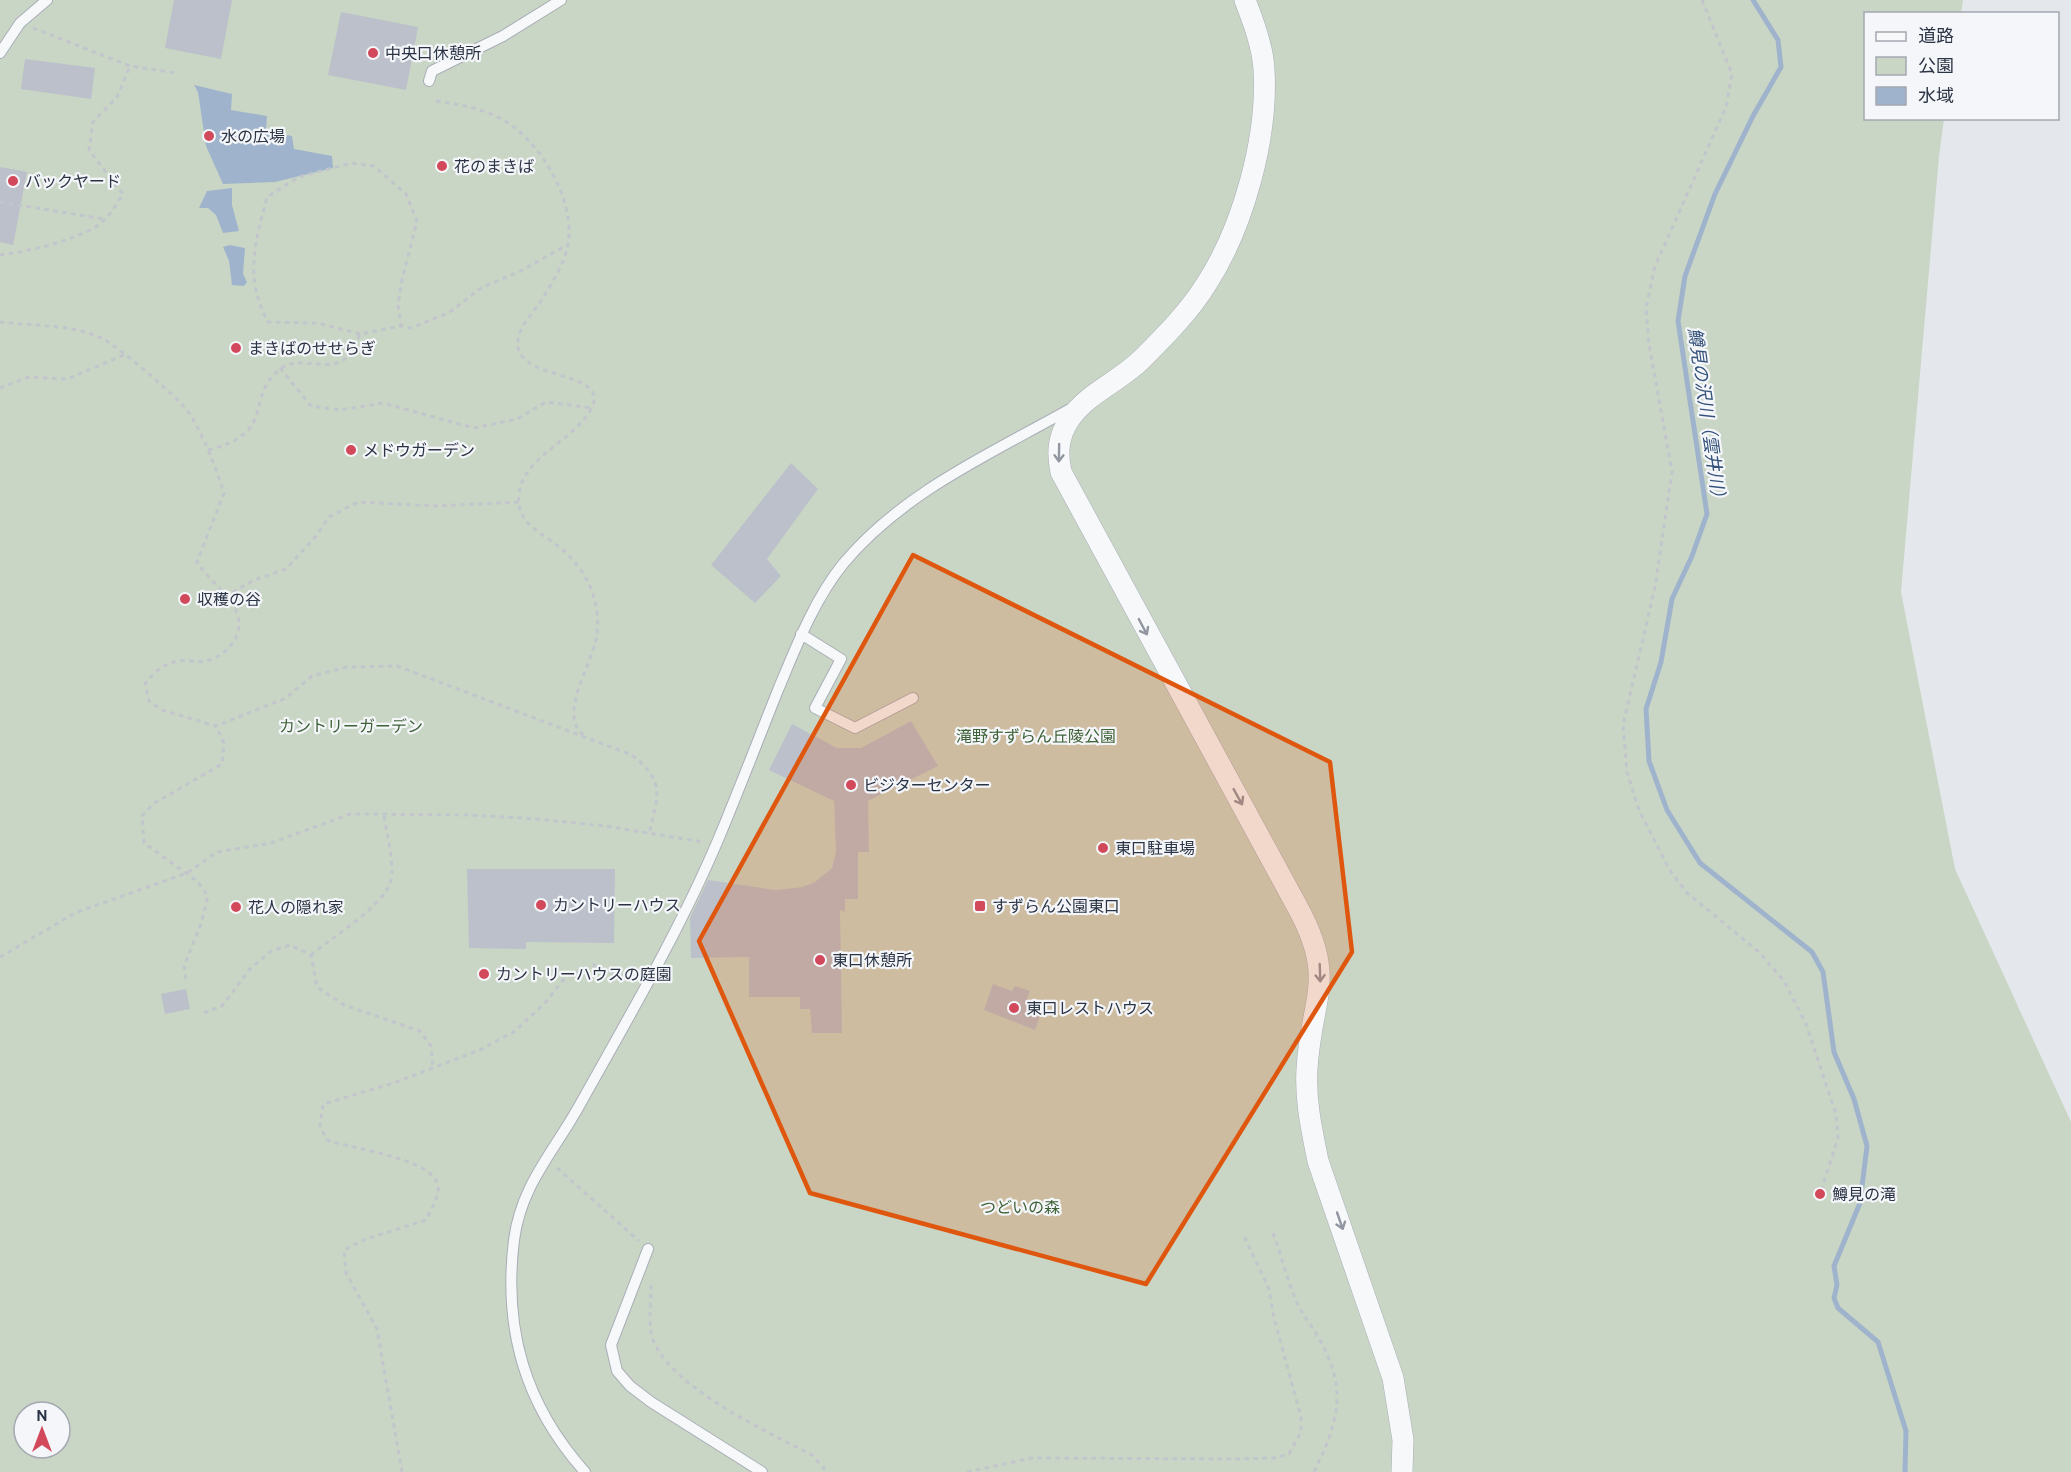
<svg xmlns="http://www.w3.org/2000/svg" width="2071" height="1472" font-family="Cabin,'Noto Sans JP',sans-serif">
<rect width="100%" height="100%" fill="#e4e7ec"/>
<path fill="#c9d6c5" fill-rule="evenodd" d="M0,0H1963L1961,13L1866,14V118L1944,119L1939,156L1901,592L1955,869L2071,1122V1472H0ZM24,1412H60V1448H24Z"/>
<g fill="#9fb4cc">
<path d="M194,85L232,94L231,110L267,116L266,131L292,136L294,149L332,156L333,168L275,182L223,184L206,146L198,92Z"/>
<path d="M232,188V205L239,231L223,233L216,215L208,208H199L207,191Z"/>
<path d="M230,245L245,248L243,274L247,282L244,286L232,285L229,261L223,247Z"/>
</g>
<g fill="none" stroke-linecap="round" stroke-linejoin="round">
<path stroke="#9fb4cc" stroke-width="5" d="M1753,0L1778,40L1781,67L1753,116L1715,194L1685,276L1678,321L1707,514L1692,556L1672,599L1661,662L1646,709L1649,761L1667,810L1700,863L1812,952L1823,972L1834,1052L1854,1099L1867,1146L1860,1203L1834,1266L1837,1285L1834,1298L1838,1308L1878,1342L1906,1431L1905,1472"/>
</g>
<g fill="#bbc0ca">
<path d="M174,0H232L221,59L165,48Z"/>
<path d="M341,12L418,27L406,90L328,75Z"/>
<path d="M25,59L95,68L91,99L21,89Z"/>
<path d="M0,167L27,172L13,245L0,242Z"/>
<path d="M791,463L818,489L767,559L781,576L755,603L711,565Z"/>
<path d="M911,721L938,766L868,801L869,852H858V899H845V912L840,910L842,1033H812L810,1009H800V997H749V957L691,958L690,918L708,880L775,890L803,887L815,882L832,868L836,851L834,801L769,770L792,724L837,748H861Z"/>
<path d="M467,869H615L614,943L526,942V949L469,948Z"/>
<path d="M993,984L1012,991L1015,986L1030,991L1027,999L1044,1005L1035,1030L984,1010Z"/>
<path d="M186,989L190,1009L165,1014L161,994Z"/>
</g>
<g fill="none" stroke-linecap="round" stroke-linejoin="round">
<defs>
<g id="service">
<path d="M0,53L20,23L47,0"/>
<path d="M429,81L432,71L503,36L561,0"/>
<path d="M801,634L841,659L815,708L855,728L913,698"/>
<path d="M648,1249L611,1345L617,1371L630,1386L651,1402L762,1472"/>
<path d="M585,1472C525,1405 503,1329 514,1240C521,1186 552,1154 578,1108C627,1020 679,932 718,840C739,790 758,740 778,690C796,647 814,600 843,564C903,492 990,454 1070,409"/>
</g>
<path id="minor" d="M1245,0C1253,21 1263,47 1264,70C1268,138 1243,227 1207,283C1190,311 1164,337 1142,359C1119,382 1087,393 1069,420C1058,437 1057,453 1061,472L1298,908C1337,980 1311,998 1307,1069C1305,1101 1312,1131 1318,1161L1393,1378L1403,1440L1402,1472"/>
</defs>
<use href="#service" stroke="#a9aeb7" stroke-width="12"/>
<use href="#minor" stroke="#a9aeb7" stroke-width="22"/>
<g stroke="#c2c5cb" stroke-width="3" stroke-dasharray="4.5 4.5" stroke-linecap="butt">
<path d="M1702,0L1732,74L1726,107L1655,266L1646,308L1649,344L1672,472L1655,587L1623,725L1627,772L1639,810L1669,869L1686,892L1759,952L1784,981L1806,1024L1836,1114L1838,1138L1820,1194"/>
<path d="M33,28L130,66L175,73"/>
<path d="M436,101C456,104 475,107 493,115C536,132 576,198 568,244C565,263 551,285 541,301C533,313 520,325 518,340C512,382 610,369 592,407C575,443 513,459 519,505C522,526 544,534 558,546C585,567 601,599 597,633C595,663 554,715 586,737"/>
<path d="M0,202L104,219"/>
<path d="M0,255C30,251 64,243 92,229C106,222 115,207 123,194L89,150L93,122L117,97L130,66"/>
<path d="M0,322C32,326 74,324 103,339C118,346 177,397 187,410C203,433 215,466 224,493L197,562C207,578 231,597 237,613C245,635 227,656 206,661C197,663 187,659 178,661C163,664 153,673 145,684L149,701L162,710L216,726L286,698L312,676L347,667L397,666L632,755C666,782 658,795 649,834"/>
<path d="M360,334L317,323L268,322C244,277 255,243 267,197L299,177L351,163L374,166L406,194L417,221L402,280L398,305L401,326"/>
<path d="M280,368L311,406L340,410L383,403L474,428L517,419L546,402L592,408"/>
<path d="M0,388L29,377L67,379L124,355"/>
<path d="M208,450C279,432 243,399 280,369C300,353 331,376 349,355C354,350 357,341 360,334L401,326L411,328L450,312L481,288L519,272L567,245"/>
<path d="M225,597L254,580L286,569L316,536L329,517L358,502L437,506L519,502"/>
<path d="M311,955C331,938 382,907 390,883C396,867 386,832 384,814"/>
<path d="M0,957L75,913L187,873L217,852L271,843L350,814L469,815L537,819L605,826L703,842"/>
<path d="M186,979L184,966L201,924L208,896L197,881L144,843L142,816L153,804L222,764L224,743L216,726"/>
<path d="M204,1013L222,1006L250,969L271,951L290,945L311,955L317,987L344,1005L420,1031L431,1046L433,1068"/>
<path d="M557,1168L639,1241"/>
<path d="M1273,1233C1281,1254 1286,1277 1295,1298C1302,1316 1315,1329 1323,1346C1348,1393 1336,1427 1314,1472"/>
<path d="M651,1285C651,1300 649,1317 651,1332C660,1383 768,1432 812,1455L827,1472"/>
<path d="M402,1472L377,1329L346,1273L344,1250L366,1239L426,1220C430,1211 440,1197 438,1185C432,1158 352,1149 327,1140L320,1126L323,1104L394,1083L482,1049L515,1031L544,1004L565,978L593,965L635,981"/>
<path d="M967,1472L1032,1458L1233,1459L1274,1458L1289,1454L1301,1432V1417L1274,1318L1269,1289L1244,1236"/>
</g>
<use href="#service" stroke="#f7f8fa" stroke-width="10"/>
<use href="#minor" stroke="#f7f8fa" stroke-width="21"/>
</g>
<defs><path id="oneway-shaft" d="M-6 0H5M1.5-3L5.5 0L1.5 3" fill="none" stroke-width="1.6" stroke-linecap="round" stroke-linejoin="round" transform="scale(1.5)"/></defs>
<g stroke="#9196a0">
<use href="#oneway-shaft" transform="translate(1059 453) rotate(91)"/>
<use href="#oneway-shaft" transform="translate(1143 627) rotate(62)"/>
<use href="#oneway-shaft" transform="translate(1238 797) rotate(61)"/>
<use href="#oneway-shaft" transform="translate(1320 973) rotate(88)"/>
<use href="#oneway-shaft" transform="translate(1340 1221) rotate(71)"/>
</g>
<path fill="#df570f" fill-opacity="0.2" stroke="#df570f" stroke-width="4.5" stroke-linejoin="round" d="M913,555L1330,762L1352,952L1146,1284L810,1193L699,941Z"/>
<g fill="#d1495b" stroke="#f4f6f9" stroke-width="2">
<circle cx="373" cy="53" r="6"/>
<circle cx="209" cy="136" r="6"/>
<circle cx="442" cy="166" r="6"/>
<circle cx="13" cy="181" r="6"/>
<circle cx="236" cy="348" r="6"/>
<circle cx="351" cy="450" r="6"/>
<circle cx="185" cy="599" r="6"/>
<circle cx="851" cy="785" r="6"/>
<circle cx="1103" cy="848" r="6"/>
<circle cx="541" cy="905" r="6"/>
<rect x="974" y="900" width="12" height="12" rx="3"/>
<circle cx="236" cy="907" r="6"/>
<circle cx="820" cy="960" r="6"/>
<circle cx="484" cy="974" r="6"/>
<circle cx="1014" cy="1008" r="6"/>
<circle cx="1820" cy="1194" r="6"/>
</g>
<g text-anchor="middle" stroke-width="4.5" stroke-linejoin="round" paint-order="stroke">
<g font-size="16" fill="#2b3445" stroke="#f4f6f9" text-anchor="start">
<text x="385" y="59">中央口休憩所</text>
<text x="221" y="142">水の広場</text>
<text x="454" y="172">花のまきば</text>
<text x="25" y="187">バックヤード</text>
<text x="248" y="354">まきばのせせらぎ</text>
<text x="363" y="456">メドウガーデン</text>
<text x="197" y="605">収穫の谷</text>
<text x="863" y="791">ビジターセンター</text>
<text x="1115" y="854">東口駐車場</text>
<text x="553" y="911">カントリーハウス</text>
<text x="992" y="912">すずらん公園東口</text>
<text x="248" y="913">花人の隠れ家</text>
<text x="832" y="966">東口休憩所</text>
<text x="496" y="980">カントリーハウスの庭園</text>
<text x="1026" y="1014">東口レストハウス</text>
<text x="1832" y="1200">鱒見の滝</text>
</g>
<g font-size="16" fill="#3f6138" stroke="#f4f6f9">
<text x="351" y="732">カントリーガーデン</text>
<text x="1036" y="742">滝野すずらん丘陵公園</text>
<text x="1020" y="1213">つどいの森</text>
</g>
<g font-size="18" font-style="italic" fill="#34527a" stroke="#f4f6f9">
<text transform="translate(1707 417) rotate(82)" y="6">鱒見の沢川（雲井川）</text>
</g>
</g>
<rect x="1864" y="12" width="195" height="108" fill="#f4f6f9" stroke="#a4a8b1" stroke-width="1.5"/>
<rect x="1876" y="32" width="30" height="9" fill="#f7f8fa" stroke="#a4a8b1" stroke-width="1.5"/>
<text x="1918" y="42" font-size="18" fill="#2b3445">道路</text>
<rect x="1876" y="57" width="30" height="18" fill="#c9d6c5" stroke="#a4a8b1" stroke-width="1.5"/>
<text x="1918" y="72" font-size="18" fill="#2b3445">公園</text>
<rect x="1876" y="87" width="30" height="18" fill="#9fb4cc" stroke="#a4a8b1" stroke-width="1.5"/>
<text x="1918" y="102" font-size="18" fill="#2b3445">水域</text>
<g transform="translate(42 1430)"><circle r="28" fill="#f4f6f9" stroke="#a4a8b1" stroke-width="1.5"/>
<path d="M0-4.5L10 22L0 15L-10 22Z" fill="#d1495b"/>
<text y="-9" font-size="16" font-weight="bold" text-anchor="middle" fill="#2b3445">N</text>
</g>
</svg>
